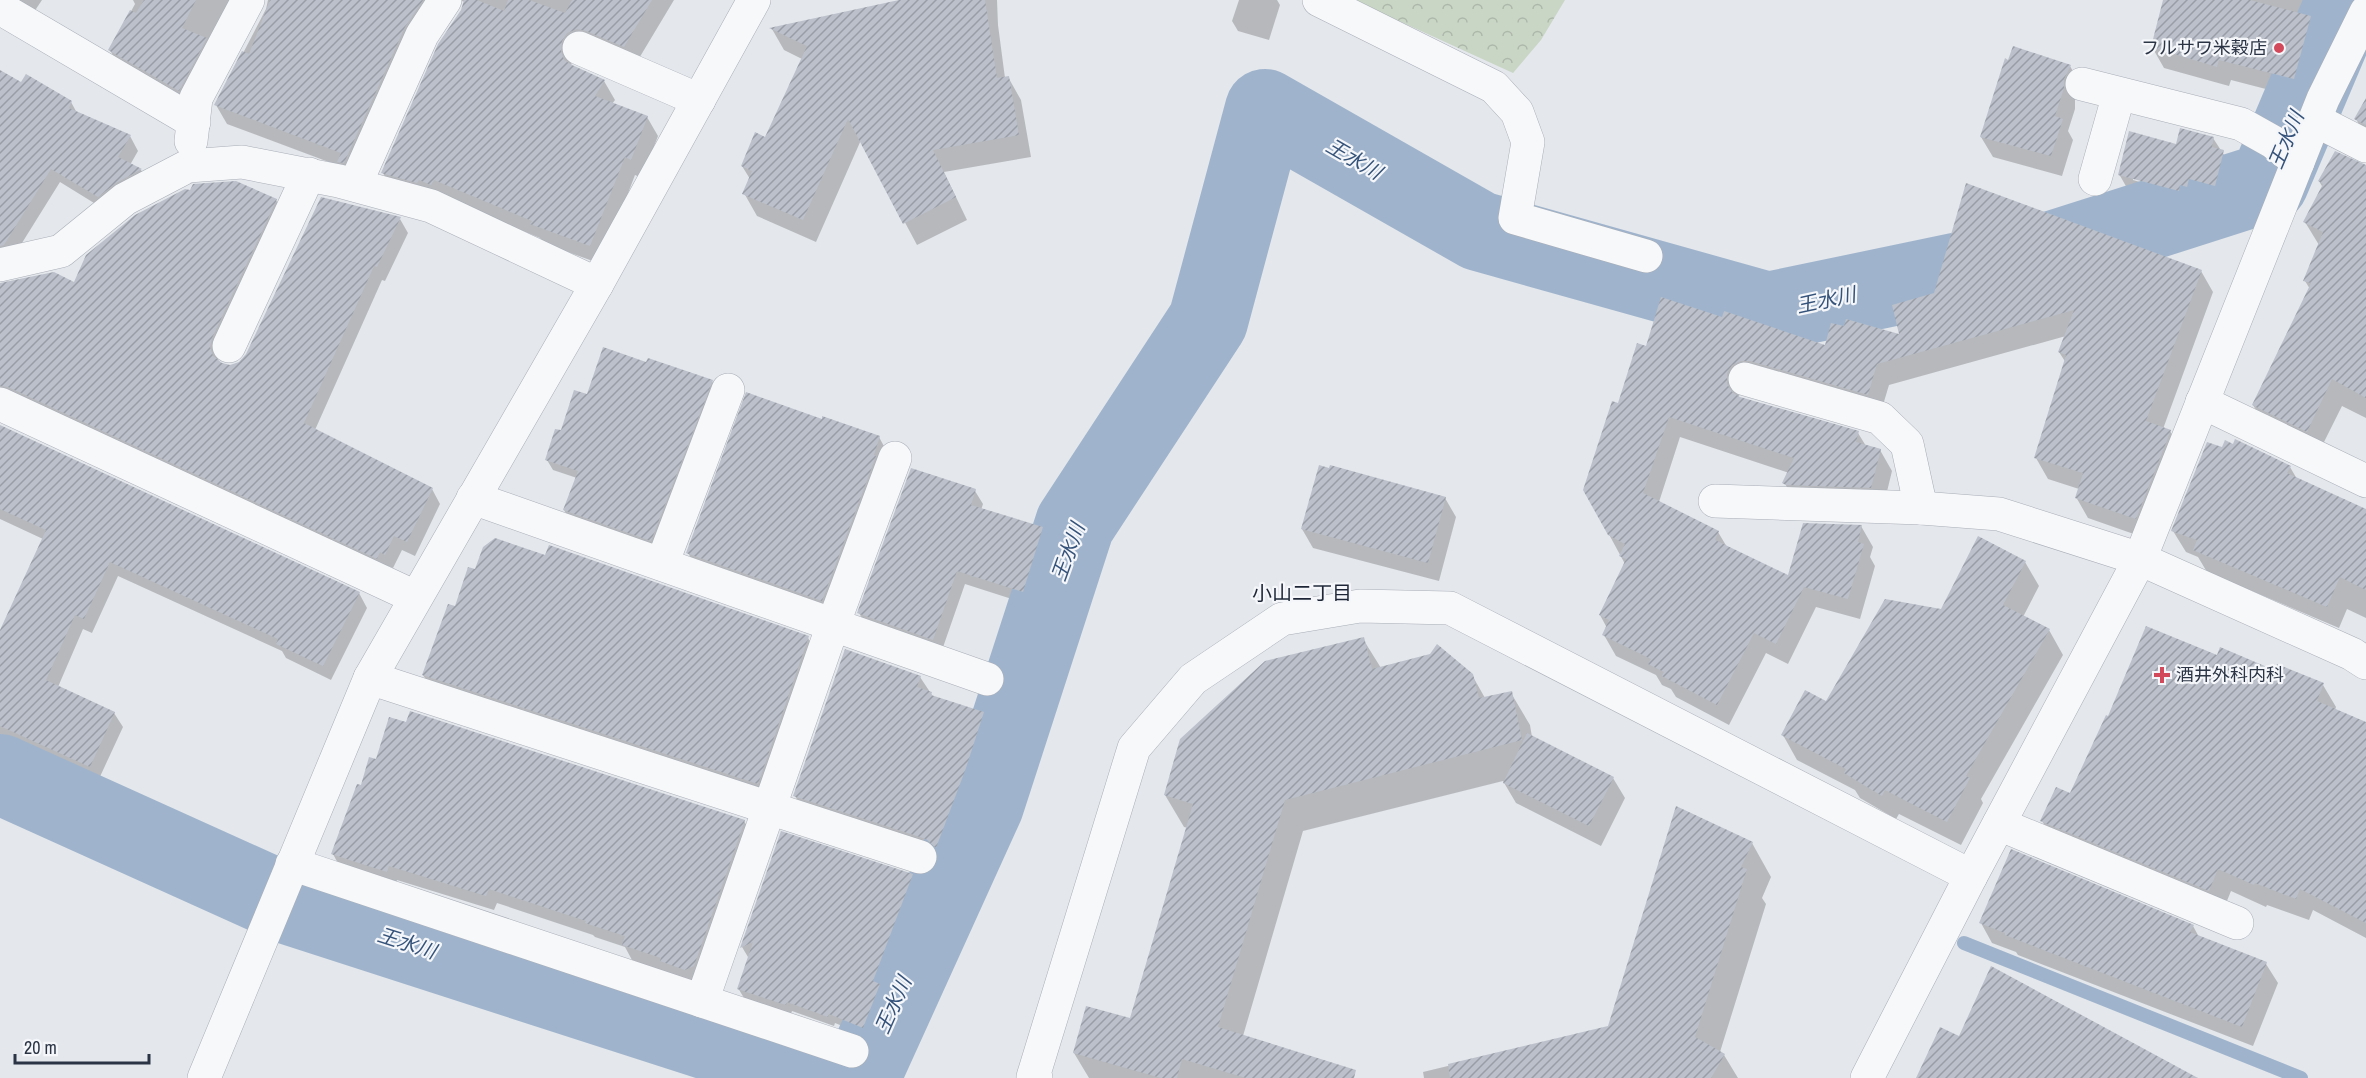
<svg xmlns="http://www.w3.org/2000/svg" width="2366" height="1078" font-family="'Archivo Narrow','Noto Sans JP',sans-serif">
<defs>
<pattern id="park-crowns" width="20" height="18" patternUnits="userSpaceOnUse" patternTransform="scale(1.5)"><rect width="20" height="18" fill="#c9d6c5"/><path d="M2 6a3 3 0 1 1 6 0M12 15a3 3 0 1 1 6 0" fill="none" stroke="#adb8ab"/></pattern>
<pattern id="building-hatch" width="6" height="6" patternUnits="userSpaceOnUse" patternTransform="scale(1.5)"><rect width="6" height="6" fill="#bbc0ca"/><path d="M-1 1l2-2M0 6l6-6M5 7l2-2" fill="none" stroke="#989da6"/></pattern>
</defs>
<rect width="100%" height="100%" fill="#e4e7ec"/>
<path fill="url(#park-crowns)" d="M1353,0H1565L1541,40L1513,73Z"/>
<g fill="#0003" fill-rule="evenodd">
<path d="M14,0H42L34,12Z"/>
<path d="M133,0H254L191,111L121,70L110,50L135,4Z"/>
<path d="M268,0H456L355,181L342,167L227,124L216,105L266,9Z"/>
<path d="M458,0H674L635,65L572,60L571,67L604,81L615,100L612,104L647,117L658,136L642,178L635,175L601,264L543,243L540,238L444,198L393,192L383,173L462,10L465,2Z"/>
<path d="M908,0H997L998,25L1005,78L1008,77L1021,100L1031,157L944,172L967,220L917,245L861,140L816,242L757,216L744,193L750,179L742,166L766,139L802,59L784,50L772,29Z"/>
<path d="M1239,0H1277L1280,5L1269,40L1238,31L1232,21Z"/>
<path d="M2164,0H2333L2305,99L2231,80L2229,86L2164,68L2152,47Z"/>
<path d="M2070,66L2082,87L2075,100V109L2068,131L2073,140L2062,176L1993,157L1981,137Z"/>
<path d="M0,72L21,84L71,102L77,113L130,136L138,151L130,165L141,170L149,184L107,211L60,182L12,259L0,264Z"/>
<path d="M2366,101V137L2356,119Z"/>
<path d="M2213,138L2235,172L2226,205L2200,199L2198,206L2191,205L2190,211L2131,195L2119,174ZM2133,177L2186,192L2185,195L2133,180Z"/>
<path d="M2366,166V418L2342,406L2319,452L2266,427L2253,405L2310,289L2305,281L2319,245L2305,222L2323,188L2319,181Z"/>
<path d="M276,200L284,215L219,354L218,362L231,366L241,362L400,219L408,233L385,281L382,280L315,430L432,489L440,504L415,556L402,550L393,568L388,566L385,572L0,402V285L75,284Z"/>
<path d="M2201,271L2213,292L2163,429L2170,431L2182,452L2148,539L2088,518L2076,497L2079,489L2048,479L2036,458L2066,363L2059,352L2066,336L1889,385L1880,415L1744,386L1738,398L1858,433L1866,446L1880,450L1892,471L1883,508L1796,503L1784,482L1789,473L1680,437L1659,502L1718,532L1727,547L1789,577L1861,526L1873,547L1870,557L1875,566L1860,619L1816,607L1788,664L1766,653L1729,725L1676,697L1671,689L1662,685L1656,675L1616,656L1604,635L1607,628L1600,615L1625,564L1585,490L1619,405L1647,348L1723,319L1826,347L1901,336Z"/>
<path d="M647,364L712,381L717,391L656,550L570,520L564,510L577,478L553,470L547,460L562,432L588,396Z"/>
<path d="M0,426L359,593L367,608L331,680L286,658L282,651L118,576L92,633L83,629L58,687L114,713L123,727L98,781L0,736V634L43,539L0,519Z"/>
<path d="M879,437L886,450L829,612L695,565L688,553Z"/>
<path d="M2290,467L2297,479L2366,510V618L2347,609L2339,628L2207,572L2198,557L2186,552L2173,531Z"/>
<path d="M975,491L983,504L981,510L1042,529L1050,542L1030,605L965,584L941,653L867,627L859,613Z"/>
<path d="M1445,498L1456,517L1439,581L1313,548L1302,529Z"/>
<path d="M2025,562L2039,586L2023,617L2049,630L2063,655L1981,799L1983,803L1961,845L1899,814L1896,819L1860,798L1855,790L1797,760L1783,735L1942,611Z"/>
<path d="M456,608L808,638L814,648L764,794L430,686L423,675Z"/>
<path d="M1363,639L1381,668L1472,675L1485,698L1511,693L1530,725L1532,737L1613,778L1625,798L1601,846L1516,803L1503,781L1303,831L1243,1036L1308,1078H1089L1074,1053L1131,1020L1188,828L1184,827L1165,795Z"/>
<path d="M2218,657L2323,685L2336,707L2335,710L2366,724V938L2313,910L2309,920L2267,905L2266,907L2231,891L2222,913L2055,843L2042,821Z"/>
<path d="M920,677L934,698L983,714L994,733L947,865L938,858L806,815L795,796Z"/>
<path d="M744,821L753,836L694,984L632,960L625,947L595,937L593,935L497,903L494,910L397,880L395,886L341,869L333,854Z"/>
<path d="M782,833L912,876L918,886L880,987L885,996L869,1037L835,1023L834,1026L792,1011L791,1014L744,998L738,988L750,956L748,957L742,947Z"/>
<path d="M1752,843L1771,877L1762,898L1766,904L1720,1052L1724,1055L1738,1078H1424L1423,1072L1609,1027Z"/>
<path d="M1981,923L2193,926L2199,937L2266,964L2278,983L2253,1046L2018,955L2016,952L1992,943Z"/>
</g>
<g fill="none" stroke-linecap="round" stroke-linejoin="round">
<path stroke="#9fb4cc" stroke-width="14" d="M1964,943L2301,1078"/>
<g stroke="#9fb4cc" stroke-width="80">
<path d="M0,774L290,905L826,1078"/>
<path d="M860,1078L984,805L1075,524L1208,321L1265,109L1479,231L1768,312L2037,256L2269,182L2346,0"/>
</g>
</g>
<g fill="url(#building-hatch)">
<path d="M144,0H196L182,28L207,38L179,91L108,50L130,10L136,13Z"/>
<path d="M270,0H423L405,27L344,163L337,162L341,153L214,105L242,51L249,54Z"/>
<path d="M464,0H477L504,11L508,0H529L565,13L572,0H652L624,47L586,31L577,29L567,33L562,41L561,51L564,60L572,65L605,80L595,96L648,116L631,160L625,157L590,246L530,224L532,221L434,180L431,185L419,180L417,183L381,173L438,44L461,10Z"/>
<path d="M899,0H985L997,78L1009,76L1019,135L933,150L956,197L903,224L848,119L803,220L742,194L752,171L741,166L755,132L765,137L807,46L769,28Z"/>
<path d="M2163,0H2250L2311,16L2294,79L2219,60L2217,67L2151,47Z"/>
<path d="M2013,46L2071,65L2064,79V88L2055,116L2063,119L2051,156L1980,137L2005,58L2008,60Z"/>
<path d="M0,70L21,82L26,74L72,101L69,108L131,135L118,157L142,169L116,183L98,197L51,169L4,245L0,246Z"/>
<path d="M2366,98V125L2354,119Z"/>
<path d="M2180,128L2214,137L2212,147L2224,150L2215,186L2189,179L2187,187L2180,185L2179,191L2118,175L2129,131L2176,144Z"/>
<path d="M2335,151L2366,165V398L2332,379L2307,432L2252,405L2311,283L2303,281L2323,232L2303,222L2323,184L2318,181Z"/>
<path d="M236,181L277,199L212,338L210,347L213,356L222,363L230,365L239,362L246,354L321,197L401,217L377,267L374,266L304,423L433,488L407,542L394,536L385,555L380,552L377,559L8,387L0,386V283L54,272L74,282L86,255L135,215L185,189L190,190L193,184Z"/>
<path d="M1966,183L2202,270L2146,421L2171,430L2136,519L2075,498L2083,473L2034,458L2066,355L2058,352L2074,310L1877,364L1868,395L1750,361H1741L1732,365L1727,373V384L1732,392L1740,397L1859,431L1856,442L1881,449L1871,488L1786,485L1782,483L1794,458L1669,417L1643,493L1719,531L1715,540L1788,575L1803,523L1862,525L1858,542L1864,544L1848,599L1804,587L1776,644L1754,633L1717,705L1662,676L1664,672L1648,664L1651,659L1602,635L1609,620L1599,615L1626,559L1619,556L1625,544L1608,535L1583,490L1612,401L1618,403L1637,343L1646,346L1661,297L1722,317L1724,311L1825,345L1831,323L1844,326L1846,319L1899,334L1892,305L1934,293Z"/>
<path d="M603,347L646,362L648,358L713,380L651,541L563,510L578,471L545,460L555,429L561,430L574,390L587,394Z"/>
<path d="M746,392L822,419V416L880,436L874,455L876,456L822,601L686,553Z"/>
<path d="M0,425L360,592L323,666L276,644L278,639L110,562L84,619L75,615L46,680L115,712L90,767L0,726V630L46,530L0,509Z"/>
<path d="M2235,439L2291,466L2287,473L2366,509V590L2340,577L2327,607L2193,550L2197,540L2171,531L2207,442L2222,447L2225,440L2233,444Z"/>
<path d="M1319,465L1329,468L1330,465L1446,497L1428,563L1301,529Z"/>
<path d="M911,468L976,489L971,505L1043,527L1023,592L957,571L933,640L857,613Z"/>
<path d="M1978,536L2026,561L2003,605L2050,629L1966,776L1970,778L1947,822L1885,790L1882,796L1844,773L1846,769L1781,735L1805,690L1826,701L1885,599L1941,609Z"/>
<path d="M495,538L545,555L549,545L809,636L758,784L422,675L448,604L455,606L468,567L475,569L483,547Z"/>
<path d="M2146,626L2217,655L2220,647L2274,670L2277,664L2324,683L2317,701L2366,722V923L2300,889L2296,899L2255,883L2254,885L2218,869L2209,891L2040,821L2056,787L2070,793L2106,715L2108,716Z"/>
<path d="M1364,637L1372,669L1430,654L1437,644L1473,674L1479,698L1512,691L1522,740L1285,800L1218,1027L1356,1070L1354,1078H1246L1182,1059L1177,1078H1161L1073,1053L1086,1006L1130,1018L1193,804L1164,795L1180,739L1265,661Z"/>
<path d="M845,649L921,676L917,687L932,692L931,695L984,712L966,768L936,848L926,839L793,796Z"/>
<path d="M410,711L745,820L694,966L685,970L660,961L661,958L622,945L625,936L585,923L586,921L489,889L486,896L389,866L387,872L331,854L357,784L361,785L369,757L376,759L389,717L406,722Z"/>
<path d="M1527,733L1614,777L1589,826L1503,783Z"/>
<path d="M1676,806L1753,842L1741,867L1747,869L1695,1037L1725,1054L1711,1078H1450L1448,1064L1608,1026Z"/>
<path d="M781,831L913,874L873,981L880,984L863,1028L829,1014L828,1017L787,1002L786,1005L737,989L753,942L740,948Z"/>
<path d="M2011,849L2194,925L2190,932L2267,962L2242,1027L2005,935V933L1979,923Z"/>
<path d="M1991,966L2198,1078H1916L1940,1027L1959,1036Z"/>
</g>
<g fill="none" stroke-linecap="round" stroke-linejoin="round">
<defs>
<g id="minor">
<path d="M1319,0L1494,87L1517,112L1528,142L1515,218L1646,256"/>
<path d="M0,8L194,122"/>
<path d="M579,48L699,100"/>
<path d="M2082,84L2241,124L2273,142L2298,162"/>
<path d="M2315,120L2366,146"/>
<path d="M191,141L196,98L248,0"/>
<path d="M2095,179L2119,94"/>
<path d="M355,185L422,35L445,0"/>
<path d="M0,265L61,251L125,199L188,166L242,162L339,181L431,206L597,284"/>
<path d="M229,346L309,174"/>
<path d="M1745,379L1880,418L1907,444L1921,508"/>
<path d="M2202,402L2366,481"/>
<path d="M0,404L415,597"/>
<path d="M473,498L987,679"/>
<path d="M1715,501L1921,508L1999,514L2140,559L2352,654L2366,663"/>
<path d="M662,564L728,390"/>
<path d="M370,678L920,857"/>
<path d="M1999,824L2237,923"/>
<path d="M292,864L852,1051"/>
<path d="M702,1001L833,625L895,458"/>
<path d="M204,1078L370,678L597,284L754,0"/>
<path d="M1036,1078L1033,1077L1134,748L1193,679L1282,619L1360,606L1450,608L1971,876"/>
<path d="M1867,1078L1971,876L2140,559L2323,99L2366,12"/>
</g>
</defs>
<use href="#minor" stroke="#a9aeb7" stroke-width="34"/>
<use href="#minor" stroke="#f7f8fa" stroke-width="33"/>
</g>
<g fill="#d1495b" stroke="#f4f6f9" stroke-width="2">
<circle cx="2279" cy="48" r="6"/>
<path d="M2159 666h6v6h6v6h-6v6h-6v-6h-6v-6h6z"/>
</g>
<g text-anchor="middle" stroke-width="4.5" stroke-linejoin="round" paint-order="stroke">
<g font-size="18" fill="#2b3445" stroke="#f4f6f9" text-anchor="end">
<text x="2267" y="54">フルサワ米穀店</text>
<text x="2176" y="681" text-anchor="start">酒井外科内科</text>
</g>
<g font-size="20" font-style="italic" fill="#34527a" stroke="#f4f6f9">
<text transform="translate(2286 140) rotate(-67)" y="7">王水川</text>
<text transform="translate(1354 159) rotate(30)" y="7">王水川</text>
<text transform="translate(1826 300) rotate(-12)" y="7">王水川</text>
<text transform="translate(1068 552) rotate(-70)" y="7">王水川</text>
<text transform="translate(407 943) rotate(18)" y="7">王水川</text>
<text transform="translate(893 1005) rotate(-66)" y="7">王水川</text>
</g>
<g font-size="20" fill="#1d2536" stroke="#f4f6f9">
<text x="1302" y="600">小山二丁目</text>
</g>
</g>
<path d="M15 1054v9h134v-9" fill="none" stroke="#2b3445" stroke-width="3"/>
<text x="24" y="1054" font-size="18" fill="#2b3445" stroke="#f4f6f9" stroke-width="4.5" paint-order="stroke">20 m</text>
</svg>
